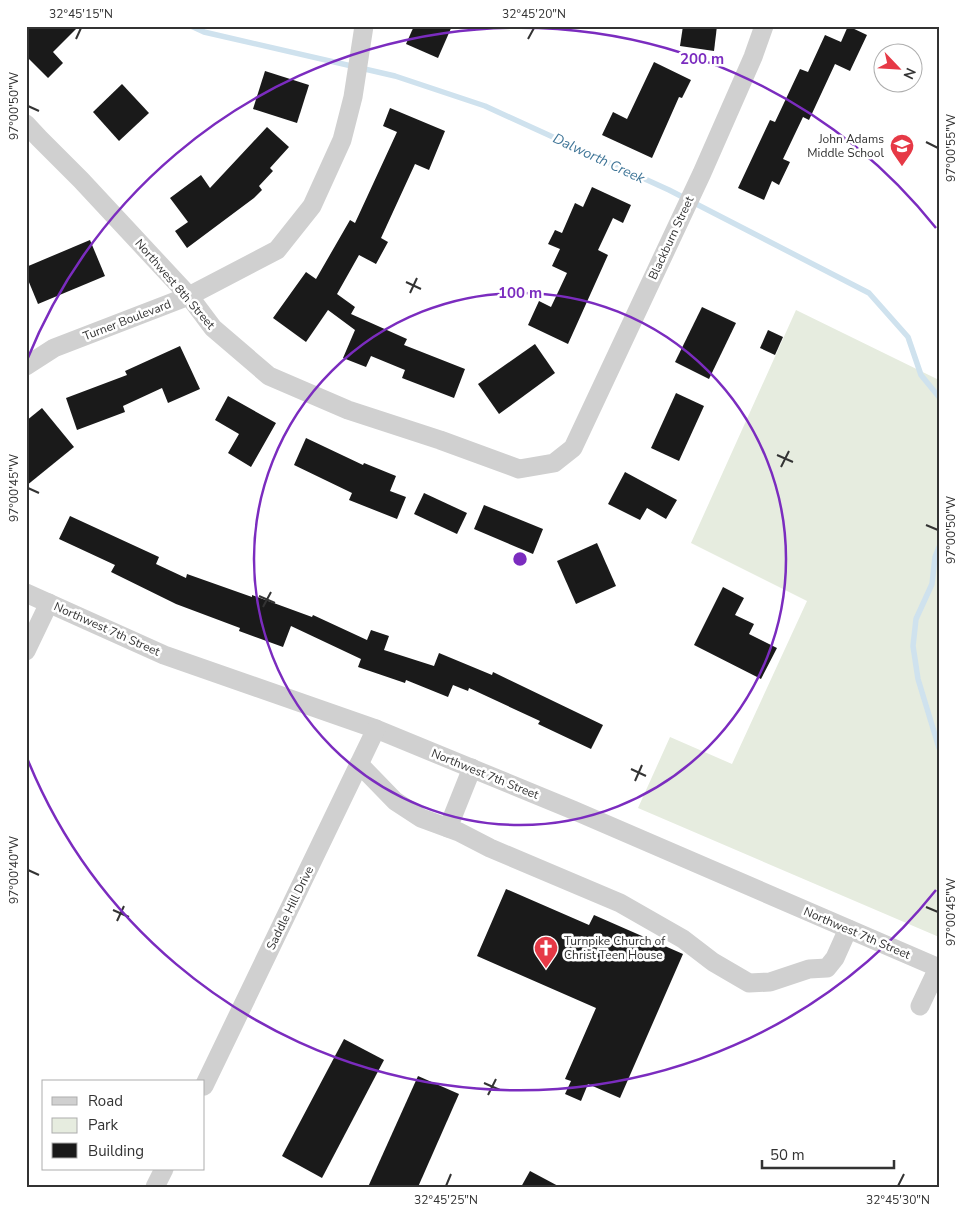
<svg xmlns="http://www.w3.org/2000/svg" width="965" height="1213" font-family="'Nunito Sans',sans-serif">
<rect width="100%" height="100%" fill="#fff"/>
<path fill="#e6ecdf" d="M796,310L939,380V937L638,808L670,737L732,764L807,601L691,543Z"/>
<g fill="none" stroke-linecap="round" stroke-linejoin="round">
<g stroke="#cfe2ee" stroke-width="5.5">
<path d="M191,26L204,32L395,76L485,106L669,190L869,293L908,337L921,375L939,397"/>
<path d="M939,547L935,557L932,584L916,619L913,646L918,679L939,748"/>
</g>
</g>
<g fill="#1a1a1a">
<path d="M26,26H79L53,52L63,63L48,78L26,56Z"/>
<path d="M414,26H452L438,58L406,44Z"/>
<path d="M683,26H717L714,51L680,46Z"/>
<path d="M848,26L867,35L850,71L835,64L809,120L803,117L783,159L790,162L779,185L772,181L764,200L738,188L770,120L775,122L800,69L808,72L825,35L841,42Z"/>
<path d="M654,62L691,80L682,98L679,97L652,158L602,135L613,112L627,119Z"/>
<path d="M265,71L309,85L297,123L253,109Z"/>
<path d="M122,84L149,113L119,141L93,112Z"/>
<path d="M390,108L445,131L429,170L415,164L381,238L388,242L376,264L359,255L337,294L355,307L351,314L407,339L404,345L465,369L454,398L402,378L405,370L371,356L366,367L343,358L355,330L328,310L306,342L273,318L306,272L316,279L350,220L355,223L397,132L383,126Z"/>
<path d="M267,127L289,147L270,168L273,171L259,186L262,190L254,198L187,248L175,231L188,222L170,198L201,175L210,188Z"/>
<path d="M592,187L631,205L623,223L613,218L598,250L608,255L568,344L528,325L539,301L551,307L567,273L552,266L560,249L548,244L555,230L562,233L575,203L583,207Z"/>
<path d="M90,240L105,276L38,304L26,275V267Z"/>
<path d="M702,307L736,323L709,379L675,362Z"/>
<path d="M768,330L783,337L775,355L760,348Z"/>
<path d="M535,344L555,373L499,414L478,384Z"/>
<path d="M180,346L200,389L168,403L162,388L123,406L125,412L77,430L66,398L127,375L125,371Z"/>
<path d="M676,393L704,406L679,461L651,448Z"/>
<path d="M228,396L276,423L251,467L228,453L239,434L215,420Z"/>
<path d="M42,408L74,447L26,486V421Z"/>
<path d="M306,438L363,465L364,463L396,476L390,491L406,497L397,519L349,500L352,493L294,465Z"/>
<path d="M625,472L677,500L666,519L647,508L640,520L608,504Z"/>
<path d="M424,493L467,513L457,534L414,514Z"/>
<path d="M484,505L543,529L533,554L474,529Z"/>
<path d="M70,516L159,557L156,564L186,578L187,574L252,597V595L312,617L313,615L367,640L371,630L389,636L384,650L434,666L439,653L492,675L493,672L603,725L591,749L538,724L540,721L469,688L468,691L453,685L448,697L406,680L405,683L358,667L361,659L291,626L283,647L239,631L240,628L176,604L111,572L115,565L59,539Z"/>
<path d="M597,543L616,586L576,604L557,561Z"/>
<path d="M723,587L744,598L735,615L754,624L749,634L777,648L761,679L694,645Z"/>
<path d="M506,889L589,925L594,915L683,954L620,1098L588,1084L581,1101L565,1094L571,1081L565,1079L596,1008L477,956Z"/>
<path d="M344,1039L384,1060L322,1178L282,1156Z"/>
<path d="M418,1076L459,1094L418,1187H368Z"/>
<path d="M530,1171L560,1187H521Z"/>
</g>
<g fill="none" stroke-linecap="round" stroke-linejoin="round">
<g stroke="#d0d0d0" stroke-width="19">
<path d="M26,124L39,138L81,180L189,296L213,328L269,376L348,410L440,440L519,469L554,463L573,448L702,173L753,57L764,26"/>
<path d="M26,366L54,348L189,296L277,250L312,206L342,140L353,97L364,26"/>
<path d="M26,593L164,655L376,729L573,810L939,968"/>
<path d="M26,651L49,603"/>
<path d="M359,764L395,801L421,818L459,832L490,848L620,903L683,939L713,962L749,983L770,982L809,969L827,968L835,958L848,929"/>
<path d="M448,828L472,768"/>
<path d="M920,1006L938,968"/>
<path d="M204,1086L376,729"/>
<path d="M155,1187L164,1169"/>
</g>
</g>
<path fill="none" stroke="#333" stroke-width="2" d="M76,39L81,28M528,39L534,28M28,106L39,111M926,142L938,148M406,282L421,289M410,293L417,278M777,455L793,462M781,467L789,451M28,488L39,493M926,525L938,530M259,596L275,603M263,607L271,592M631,769L646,776M635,781L642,765M28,870L39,875M926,907L938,912M113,910L129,917M117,921L124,906M484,1083L500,1090M488,1095L496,1079M446,1186L451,1174M898,1186L904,1174"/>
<g fill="none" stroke="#7b2cbf" stroke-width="2.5">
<circle cx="520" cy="559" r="266"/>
<path d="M936 890A532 532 0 0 1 27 758M27 360A532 532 0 0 1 936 228"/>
</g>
<defs>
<symbol id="school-pin" viewBox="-11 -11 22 30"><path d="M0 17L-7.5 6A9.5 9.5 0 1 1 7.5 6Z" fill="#e63946" stroke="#fff"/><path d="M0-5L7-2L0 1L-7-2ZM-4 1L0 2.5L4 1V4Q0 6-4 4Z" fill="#fff"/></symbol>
<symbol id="church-pin" viewBox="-11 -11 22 30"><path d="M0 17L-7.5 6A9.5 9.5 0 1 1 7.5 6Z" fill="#e63946" stroke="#fff"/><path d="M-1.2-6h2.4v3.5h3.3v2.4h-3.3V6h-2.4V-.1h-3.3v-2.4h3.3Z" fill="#fff"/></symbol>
</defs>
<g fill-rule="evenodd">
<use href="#school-pin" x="888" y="132" width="28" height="38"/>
<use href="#church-pin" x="532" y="934" width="28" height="38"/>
</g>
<g text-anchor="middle" stroke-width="5" stroke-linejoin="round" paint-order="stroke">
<g font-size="12" fill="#333" stroke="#fff" text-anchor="end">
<text x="884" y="143">John Adams<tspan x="884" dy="14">Middle School</tspan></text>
<text x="564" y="945" text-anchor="start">Turnpike Church of<tspan x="564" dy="14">Christ Teen House</tspan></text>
</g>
<g font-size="12" fill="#333" stroke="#fff">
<text transform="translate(671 238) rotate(-65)" y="4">Blackburn Street</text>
<text transform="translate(175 284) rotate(49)" y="4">Northwest 8th Street</text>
<text transform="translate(127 320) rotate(-21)" y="4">Turner Boulevard</text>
<text transform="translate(107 629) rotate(24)" y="4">Northwest 7th Street</text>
<text transform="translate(485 774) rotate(22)" y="4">Northwest 7th Street</text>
<text transform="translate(290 908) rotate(-64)" y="4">Saddle Hill Drive</text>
<text transform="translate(857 933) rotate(23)" y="4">Northwest 7th Street</text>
</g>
<g font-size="14" font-style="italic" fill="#3f7597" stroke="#fff">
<text transform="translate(599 158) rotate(25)" y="5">Dalworth Creek</text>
</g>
</g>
<circle cx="520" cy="559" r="8" fill="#7b2cbf" stroke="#fff" stroke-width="2.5"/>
<g font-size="15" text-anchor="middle" font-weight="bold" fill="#7b2cbf" stroke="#fff" stroke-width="5" stroke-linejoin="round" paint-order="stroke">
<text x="702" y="64">200 m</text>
<text x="520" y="298">100 m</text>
</g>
<rect width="965" height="1213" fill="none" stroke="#ffffff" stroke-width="55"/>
<rect x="42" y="1080" width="162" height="90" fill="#ffffff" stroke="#adadad"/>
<rect x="52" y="1097" width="25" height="8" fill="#d0d0d0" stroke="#adadad"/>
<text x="88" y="1106" font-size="15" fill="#333333">Road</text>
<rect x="52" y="1118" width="25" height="15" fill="#e6ecdf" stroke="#adadad"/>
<text x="88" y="1130" font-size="15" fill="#333333">Park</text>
<rect x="52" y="1143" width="25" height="15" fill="#1a1a1a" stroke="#adadad"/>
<text x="88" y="1156" font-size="15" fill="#333333">Building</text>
<g transform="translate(898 68) rotate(115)"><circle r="24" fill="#ffffff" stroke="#adadad"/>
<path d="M0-4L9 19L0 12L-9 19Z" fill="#e63946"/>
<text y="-8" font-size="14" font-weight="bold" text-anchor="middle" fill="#333333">N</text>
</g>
<path d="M762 1160v8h132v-8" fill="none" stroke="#333333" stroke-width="2.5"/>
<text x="770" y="1160" font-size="15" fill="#333333" stroke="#ffffff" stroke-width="4" paint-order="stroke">50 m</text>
<rect x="28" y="28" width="910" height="1158" fill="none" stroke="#333" stroke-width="2"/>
<g font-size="12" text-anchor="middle" fill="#333">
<text x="81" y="18">32°45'15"N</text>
<text x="534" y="18">32°45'20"N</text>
<text transform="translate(14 106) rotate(-90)" y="4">97°00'50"W</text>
<text transform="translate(951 148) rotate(-90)" y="4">97°00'55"W</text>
<text transform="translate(14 488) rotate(-90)" y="4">97°00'45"W</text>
<text transform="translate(951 530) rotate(-90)" y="4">97°00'50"W</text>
<text transform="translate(14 870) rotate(-90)" y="4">97°00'40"W</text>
<text transform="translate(951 912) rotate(-90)" y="4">97°00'45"W</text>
<text x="446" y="1204">32°45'25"N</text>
<text x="898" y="1204">32°45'30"N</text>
</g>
</svg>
